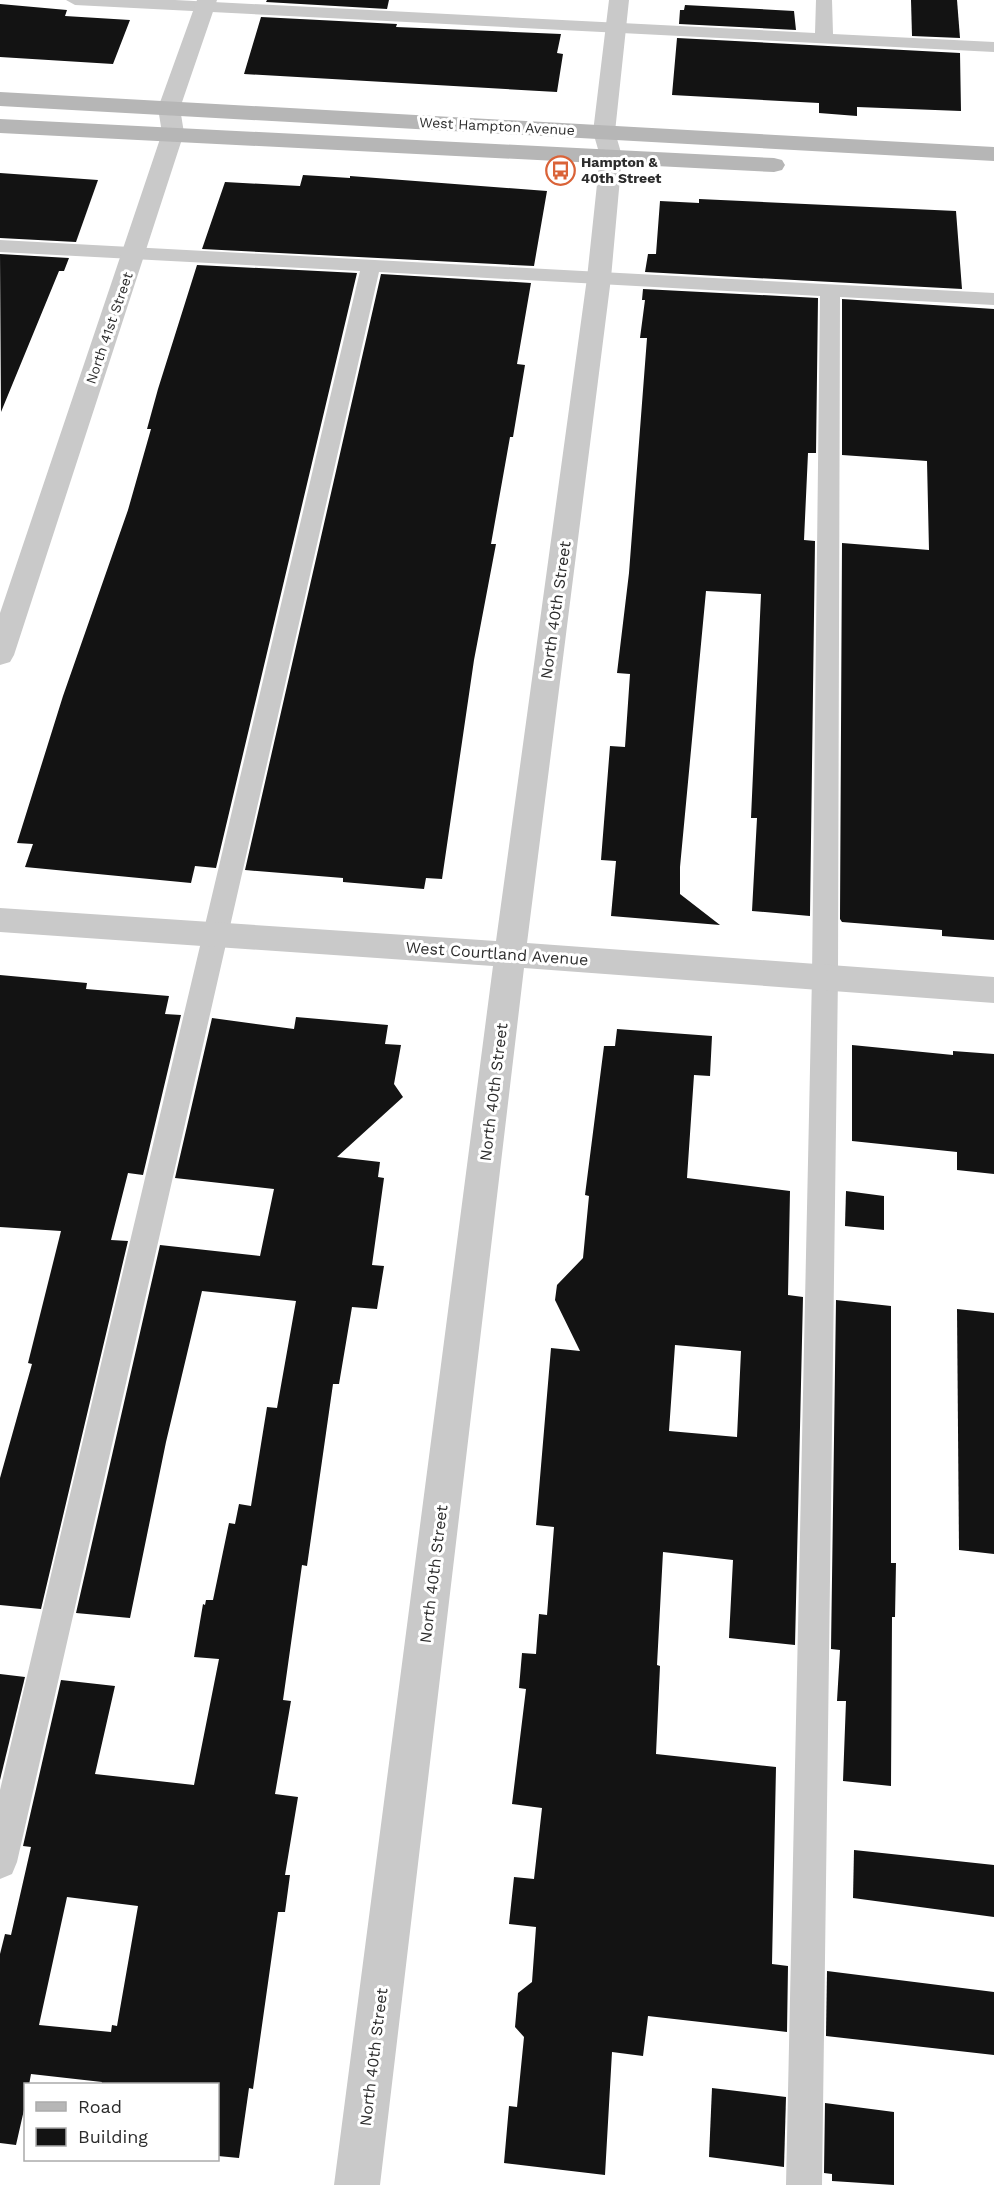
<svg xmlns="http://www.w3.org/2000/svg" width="994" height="2185" font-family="'Work Sans',sans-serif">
<rect width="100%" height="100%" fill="#fff"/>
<g fill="#131313" fill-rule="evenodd">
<path d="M267,0H389L387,9L266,2Z"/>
<path d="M911,0H957L960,38L912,36Z"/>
<path d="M0,4L67,10L65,16L130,20L113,64L0,57Z"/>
<path d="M685,5L794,11L796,30L679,24L680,10H684Z"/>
<path d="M261,17L397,24L396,27L561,34L557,53L563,54L557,92L244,74Z"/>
<path d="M677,38L960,53L961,111L857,107V116L819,113V103L672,95Z"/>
<path d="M0,173L98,180L76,242L0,238Z"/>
<path d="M303,175L350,178V176L547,191L534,266L202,249L225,182L300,186Z"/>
<path d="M699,199L956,211L962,289L645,272L648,254H656L660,201L699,203Z"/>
<path d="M0,254L69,258L64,271H59L1,412Z"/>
<path d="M197,265L357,273L216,868L195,866L191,883L25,867L33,844L17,843L63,696L128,510L151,429H147L158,389Z"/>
<path d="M381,274L531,283L517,364L525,365L513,437H510L491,544H496L474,660L442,879L426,878L424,889L343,882V878L245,870Z"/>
<path d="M643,289L818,298L816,453H808L804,540L815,541L810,916L752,911L757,818H751L761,594L706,591L680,867V894L720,925L611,916L616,861L601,860L610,746L625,747L630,674L617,673L629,573L647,338H640L645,300H642Z"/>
<path d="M842,299L994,309V940L942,936V930L842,922L840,919L842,543L929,550L927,461L842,455Z"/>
<path d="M0,975L87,983L86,989L169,996L165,1014L181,1015L143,1175L128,1173L111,1240L128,1241L41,1609L0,1605V1478L32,1364L28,1363L61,1231L0,1227Z"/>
<path d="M296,1017L388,1025L385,1044L401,1045L394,1084L403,1097L337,1157L380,1162L378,1177L384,1178L372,1265L384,1266L377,1309L352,1307L339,1384H333L307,1566L302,1565L283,1700L291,1701L275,1794L298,1797L285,1875H290L285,1912H278L253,2089L249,2088L239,2158L218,2156V2085H101L102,2082L31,2074L29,2085H26V2101L16,2145L0,2143V1954L5,1934L11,1935L31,1847L23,1846L61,1680L115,1686L95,1774L194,1785L219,1659L194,1657L203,1604L205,1605L206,1600H213L229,1523L235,1524L239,1504L251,1506L267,1407L277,1408L296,1301L202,1291L166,1442L130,1618L76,1613L160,1245L260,1256L274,1189L175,1178L212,1018L294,1029ZM67,1897L138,1906L117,2026L112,2025L111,2032L39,2025Z"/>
<path d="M617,1029L712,1036L710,1076L694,1075L687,1178L790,1191L788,1295L803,1297L795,1645L729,1638L733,1560L663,1552L657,1665L660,1666L656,1754L776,1767L772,1964L788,1966L787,2032L648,2016L643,2056L612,2052L605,2175L504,2163L509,2106L517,2107L524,2037L515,2027L518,1993L532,1982L536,1927L509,1924L514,1877L534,1879L542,1808L512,1804L526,1689L519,1688L522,1653L536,1654L539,1614L547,1615L554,1527L536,1525L551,1348L580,1351L555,1300L557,1285L583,1258L589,1196L585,1195L604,1046H615ZM675,1345L741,1351L737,1437L669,1431Z"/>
<path d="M852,1045L953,1055V1051L994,1054V1174L957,1170V1152L852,1141Z"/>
<path d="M846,1191L884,1196V1230L845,1226Z"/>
<path d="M836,1300L891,1306V1563H896L895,1617H892L891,1786L843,1781L846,1701H837L840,1650L831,1649Z"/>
<path d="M957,1309L994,1313V1554L959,1550Z"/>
<path d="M0,1674L25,1677L0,1780Z"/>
<path d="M854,1850L994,1865V1917L853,1898Z"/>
<path d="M827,1971L994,1992V2055L826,2036Z"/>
<path d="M712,2088L786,2097L784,2167L709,2157Z"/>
<path d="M825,2103L894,2112V2185L832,2181V2174L824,2173Z"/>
</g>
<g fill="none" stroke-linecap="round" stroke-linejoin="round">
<g fill="#c9c9c9" fill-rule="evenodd">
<path d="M66,0H175L815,33L816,0H832L833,34L994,42V52L75,5Z"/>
<path d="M0,240L994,293V305L840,297L838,976L822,2185H786L812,976L820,296L379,272L17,1862L12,1874L0,1879V1790L360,271L0,252Z"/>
</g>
<g fill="#c9c9c9" fill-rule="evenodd">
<path d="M197,0H217L180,108L184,133L14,655L10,662L0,665V613L162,133L158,108Z"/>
<path d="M609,0H629L615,132L622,156L611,278L527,943L994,977V1003L524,968L380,2185H334L493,966L0,932V908L496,941L587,278L600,156L593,132Z"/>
</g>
<g fill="#b6b6b6" fill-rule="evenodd">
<path d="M0,92L994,147V161L0,106Z"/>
<path d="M0,119L774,158L782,160L785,165L782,170L774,172L0,133Z"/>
</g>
</g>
<defs>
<symbol id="bus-ring" viewBox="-11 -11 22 22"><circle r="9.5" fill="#fff" stroke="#da6338" stroke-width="1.5"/><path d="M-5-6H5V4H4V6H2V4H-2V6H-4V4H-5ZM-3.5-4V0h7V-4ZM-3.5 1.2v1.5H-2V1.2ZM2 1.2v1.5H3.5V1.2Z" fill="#da6338"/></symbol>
</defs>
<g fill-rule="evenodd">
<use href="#bus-ring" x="544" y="154" width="33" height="33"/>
</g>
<g text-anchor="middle" stroke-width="6" stroke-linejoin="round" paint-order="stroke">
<g font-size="14" fill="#2c2c2c" stroke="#fff">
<text transform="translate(497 126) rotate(3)" y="5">West Hampton Avenue</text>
<text transform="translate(109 328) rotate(-71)" y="5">North 41st Street</text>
</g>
<g font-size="14" font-weight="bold" fill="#2c2c2c" stroke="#fff" text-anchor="start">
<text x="581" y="167">Hampton &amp;<tspan x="581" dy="16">40th Street</tspan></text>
</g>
<g font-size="16" fill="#2c2c2c" stroke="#fff">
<text transform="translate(555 610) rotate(-82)" y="6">North 40th Street</text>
<text transform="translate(497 953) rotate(4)" y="6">West Courtland Avenue</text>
<text transform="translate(493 1092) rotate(-83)" y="6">North 40th Street</text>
<text transform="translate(433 1574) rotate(-83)" y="6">North 40th Street</text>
<text transform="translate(373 2057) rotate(-83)" y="6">North 40th Street</text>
</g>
</g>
<rect x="24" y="2083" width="195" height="78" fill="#ffffff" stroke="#ababab" stroke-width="1.5"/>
<rect x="36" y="2102" width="30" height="9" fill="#b6b6b6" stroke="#ababab" stroke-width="1.5"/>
<text x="78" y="2113" font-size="18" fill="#2c2c2c">Road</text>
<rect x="36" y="2128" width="30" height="18" fill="#131313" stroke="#ababab" stroke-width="1.5"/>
<text x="78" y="2143" font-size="18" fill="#2c2c2c">Building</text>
</svg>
